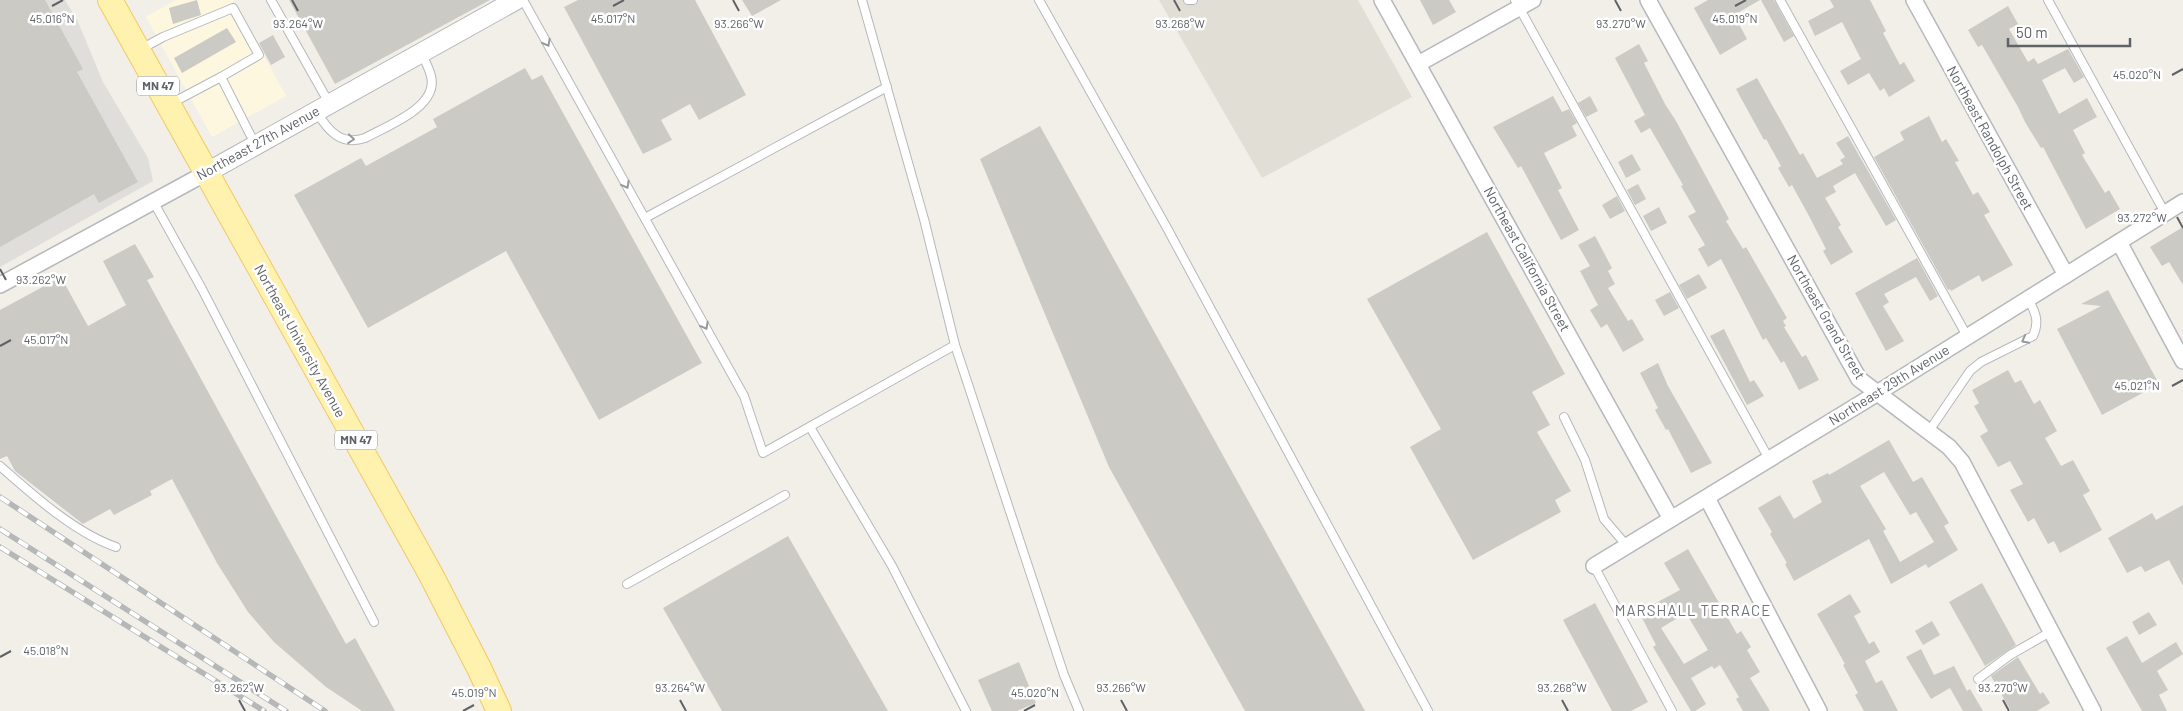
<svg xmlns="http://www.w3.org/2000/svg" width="2183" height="711" font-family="Barlow,sans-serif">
<rect width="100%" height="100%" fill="#f1efe8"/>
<path fill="#fef7e0" d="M176,0H233L286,96L212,137L146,17Z"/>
<path fill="#e0deda" d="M0,0H65L78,22L103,82L148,158L153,181L0,267Z"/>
<path fill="#e1ded6" d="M1159,0H1358L1412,97L1262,178Z"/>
<g fill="#cccac5" fill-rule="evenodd">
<path d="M0,0H45L83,69L77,72L138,182L99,203L94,194L0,247Z"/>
<path d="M197,0L201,15L173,24L169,8Z"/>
<path d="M289,0H490L335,84Z"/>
<path d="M578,0H695L746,95L699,120L690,104L661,120L672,140L643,154L564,7Z"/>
<path d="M742,0H781L752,16Z"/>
<path d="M1420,0H1449L1456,12L1433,25Z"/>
<path d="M1708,0H1760L1734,15L1747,39L1720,55L1694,8Z"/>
<path d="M1761,0H1774L1794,36L1784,42Z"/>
<path d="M1830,0H1870L1886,31L1883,33L1900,65L1904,62L1915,81L1889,97L1884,88L1880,91L1869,73L1848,85L1840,71L1861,59L1842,22L1815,36L1808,21L1834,7Z"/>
<path d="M2008,6L2018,24L2009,29L2028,62L2034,58L2038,64L2068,49L2084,77L2074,83L2065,68L2042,80L2059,114L2087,98L2097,117L2073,130L2085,153L2082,155L2105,193L2109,190L2120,209L2086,229L2043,147L2041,148L2025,122L2018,107L1982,45L1978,47L1968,30Z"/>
<path d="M227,28L236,42L182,73L174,58Z"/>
<path d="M273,35L285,57L271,65L259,43Z"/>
<path d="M1639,44L1648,61L1644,63L1665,104L1676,121L1729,219L1726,221L1743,249L1746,247L1787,318L1783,321L1786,326L1784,327L1802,357L1806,355L1819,380L1799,390L1784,361L1781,363L1766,338L1763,340L1721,259L1708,267L1698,249L1705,245L1688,216L1696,212L1681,186L1683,185L1650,128L1641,133L1634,121L1645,115L1615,58Z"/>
<path d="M525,68L532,80L542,75L702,363L599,420L506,251L368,328L294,195L361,158L366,166L437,127L433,119Z"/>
<path d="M1757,78L1800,155L1803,153L1817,178L1843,164L1840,160L1845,157L1836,143L1848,136L1896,220L1886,226L1855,173L1833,186L1836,192L1825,198L1841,225L1838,227L1853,252L1831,265L1823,251L1826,249L1809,216L1792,185L1789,187L1778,168L1781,166L1766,139L1764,140L1736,89Z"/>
<path d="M1553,96L1562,112L1569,109L1577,123L1572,126L1577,136L1544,153L1562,188L1558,190L1579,230L1561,240L1521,166L1518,168L1493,127Z"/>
<path d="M1590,96L1598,111L1586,117L1578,103Z"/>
<path d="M1929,116L1942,142L1946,139L1959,161L1955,162L1973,195L1978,192L1990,212L1984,215L2013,265L1982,282L1979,275L1951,291L1950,289L1948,290L1874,157L1904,140L1900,132Z"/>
<path d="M1040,126L1365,711H1245L1109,467L980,159Z"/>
<path d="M1632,154L1641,170L1626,178L1618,162Z"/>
<path d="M1638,184L1646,199L1635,205L1627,190Z"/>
<path d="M1617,196L1625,211L1610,219L1602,205Z"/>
<path d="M1659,207L1667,223L1651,231L1643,216Z"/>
<path d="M2183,227V285L2169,262L2162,266L2150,247Z"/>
<path d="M1487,232L1565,374L1532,392L1550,425L1537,432L1571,491L1555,500L1561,512L1473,560L1410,447L1441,429L1367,299Z"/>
<path d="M1595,236L1612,268L1608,271L1615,284L1608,288L1628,321L1632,319L1644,340L1623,352L1607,324L1601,328L1590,310L1598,305L1580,271L1590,266L1578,245Z"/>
<path d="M135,244L154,277L147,280L346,644L355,638L395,711H362L326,687L274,642L248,612L217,563L172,479L150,491L152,495L114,515L110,509L83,524L15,471L7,456L0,459V310L61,277L88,326L126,305L103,261Z"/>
<path d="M1917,258L1938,296L1930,301L1916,277L1884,294L1889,302L1883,306L1904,341L1886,351L1855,293Z"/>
<path d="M1699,274L1707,288L1687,299L1679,285Z"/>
<path d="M2108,290L2159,384L2102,415L2057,329L2101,306L2081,304Z"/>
<path d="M1670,292L1679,308L1664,316L1655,300Z"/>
<path d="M1724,329L1750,382L1754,380L1764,396L1747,405L1710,336Z"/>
<path d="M1658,363L1668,386L1712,463L1691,473L1668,429L1666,430L1655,410L1658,408L1640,373Z"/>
<path d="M2008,370L2015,383L2021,380L2034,404L2040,400L2057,431L2045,438L2061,466L2073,460L2090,491L2083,495L2102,530L2060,553L2054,541L2048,544L2034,518L2028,522L2010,490L2023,484L2010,461L1998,467L1980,436L1988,431L1974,406L1979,403L1972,390Z"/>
<path d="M1889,440L1913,482L1922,477L1949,523L1944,526L1958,550L1928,568L1926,564L1891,584L1869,539L1794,581L1785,564L1787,563L1770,534L1772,532L1758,508L1780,495L1794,519L1822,502L1812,481L1828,473L1829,475ZM1884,472L1910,515L1916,512L1934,542L1900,562L1883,531L1886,529L1860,486Z"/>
<path d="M2183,505V586L2169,560L2145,572L2141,566L2127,573L2108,538L2152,513L2156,520Z"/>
<path d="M788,536L888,711H722L663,608Z"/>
<path d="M1688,549L1737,634L1741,631L1751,647L1747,650L1760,672L1750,678L1770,711H1743L1736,699L1739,697L1720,665L1714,669L1712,666L1691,678L1706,704L1695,711H1691L1653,647L1656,645L1639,612L1680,590L1664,563ZM1686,613L1708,650L1684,664L1661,628Z"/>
<path d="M1982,583L2016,645L1985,666L1949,602Z"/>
<path d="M1850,594L1861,612L1854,616L1869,644L1874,641L1880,652L1865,661L1876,683L1882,680L1898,711H1864L1855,695L1858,693L1843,665L1845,664L1817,614Z"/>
<path d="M1595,603L1648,702L1631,711H1612L1563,620Z"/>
<path d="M2149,612L2157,625L2139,635L2132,622Z"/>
<path d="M1932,621L1940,635L1923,645L1915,631Z"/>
<path d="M2127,636L2142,663L2176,642L2183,654L2157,671L2168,690L2159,695L2167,711H2142L2106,648Z"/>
<path d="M1921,649L1934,675L1954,666L1967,691L1970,689L1983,711H1963L1950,688L1931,699L1906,657Z"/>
<path d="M2018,657L2040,694L2043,692L2050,703L2037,711H2011L1991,676Z"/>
<path d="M1019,662L1036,703L1017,711H992L978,680Z"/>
</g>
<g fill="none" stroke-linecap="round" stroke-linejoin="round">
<defs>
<g id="service">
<path d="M271,0L329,103"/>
<path d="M523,0L744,396L763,453L955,345"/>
<path d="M862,0L924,219L955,345L1064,675L1079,711"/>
<path d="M1039,0L1167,228L1428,711"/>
<path d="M1188,0H1193"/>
<path d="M1515,0L1769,459"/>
<path d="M1780,0L1967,336"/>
<path d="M2048,0L2165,213"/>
<path d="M141,49L163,37L233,8L259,55L221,77"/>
<path d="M170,104L221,77L255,144"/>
<path d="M317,112C328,131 341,146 365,138C387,126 439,107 431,76C429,68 425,61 422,54"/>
<path d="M153,201L202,289L374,622"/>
<path d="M645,218L887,87"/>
<path d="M1564,417L1585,460L1604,519L1627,546"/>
<path d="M810,427L892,566L966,711"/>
<path d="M1929,431L1970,371L1981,362L2033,336C2040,321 2035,312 2028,298"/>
<path d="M0,466C33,495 75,533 116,547"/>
<path d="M1594,566L1672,711"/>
<path d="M627,584L785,495"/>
<path d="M1978,679L2010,655L2052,631"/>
</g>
<g id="minor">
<path d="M1382,0L1671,519"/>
<path d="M1648,0L1859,379L1949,447L1962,462L2093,711"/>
<path d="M1914,0L2066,275"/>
<path d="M1418,64L1533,0"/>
<path d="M2119,242L2183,361"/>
<path d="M0,285L206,173"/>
<path d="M1707,498L1819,711"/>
<path d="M1594,566L1863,402L2183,202"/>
</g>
<path id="tertiary" d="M206,173L516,0"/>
<path id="primary" d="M110,0L430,573L479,668L499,711"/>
</defs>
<use href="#service" stroke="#b5b8bc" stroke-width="10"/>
<use href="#minor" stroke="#b5b8bc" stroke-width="18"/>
<use href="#tertiary" stroke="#b5b8bc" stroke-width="21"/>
<use href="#primary" stroke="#f2c960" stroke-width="26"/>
<use href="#service" stroke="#fff" stroke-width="8"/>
<use href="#minor" stroke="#fff" stroke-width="15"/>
<use href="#tertiary" stroke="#fff" stroke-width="19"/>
<use href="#primary" stroke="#fff2af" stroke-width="24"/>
<defs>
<g id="rail">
<path d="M0,497L325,711"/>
<path d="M0,529L286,711"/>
<path d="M0,547L264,711"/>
</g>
</defs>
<use href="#rail" stroke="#b6b7b8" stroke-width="5.5"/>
<use href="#rail" stroke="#fff" stroke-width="4" stroke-dasharray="11" stroke-linecap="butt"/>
</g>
<defs><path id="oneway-chevron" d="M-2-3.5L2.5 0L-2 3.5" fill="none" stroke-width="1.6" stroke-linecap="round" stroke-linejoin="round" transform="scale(1.25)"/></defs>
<g stroke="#979a9d">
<use href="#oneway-chevron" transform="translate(547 43) rotate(61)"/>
<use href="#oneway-chevron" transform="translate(351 139) rotate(5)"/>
<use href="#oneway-chevron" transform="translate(626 185) rotate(61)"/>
<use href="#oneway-chevron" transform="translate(705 326) rotate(61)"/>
<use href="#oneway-chevron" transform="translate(2025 340) rotate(152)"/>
</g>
<path fill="none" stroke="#5f6368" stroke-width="2" d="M292,0L298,11M733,0L739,11M1174,0L1180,11M1615,0L1621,11M52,6L63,0M613,6L624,0M1735,6L1746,0M2172,75L2183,69M2177,217L2183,228M0,269L6,280M0,346L11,340M2172,386L2183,380M0,657L11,651M239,700L245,711M680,700L686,711M1121,700L1127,711M1562,700L1568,711M2003,700L2009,711M463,711L474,705M1024,711L1035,705"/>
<g text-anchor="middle" stroke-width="5" stroke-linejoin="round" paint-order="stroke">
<g fill="#fff" stroke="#8f9295" stroke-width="1">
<rect x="137" y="76.5" width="42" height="19" rx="4"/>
<rect x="335" y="430.5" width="42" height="19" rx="4"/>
</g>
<g font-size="12" font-weight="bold" fill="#5f6368">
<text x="158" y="90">MN 47</text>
<text x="356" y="444">MN 47</text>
</g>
<g font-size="14" fill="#5f6368" stroke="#fff">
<text transform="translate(1990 138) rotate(61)" y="5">Northeast Randolph Street</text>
<text transform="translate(258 143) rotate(-29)" y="5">Northeast 27th Avenue</text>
<text transform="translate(1527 259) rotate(61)" y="5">Northeast California Street</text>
<text transform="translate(1826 317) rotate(60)" y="5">Northeast Grand Street</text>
<text transform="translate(300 341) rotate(61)" y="5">Northeast University Avenue</text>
<text transform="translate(1889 385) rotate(-32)" y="5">Northeast 29th Avenue</text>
</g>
<g font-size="15" letter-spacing="1" fill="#70757a" stroke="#fff">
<text x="1693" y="616">MARSHALL TERRACE</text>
</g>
</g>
<g font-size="12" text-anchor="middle" fill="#5f6368" stroke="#fff" stroke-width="5" stroke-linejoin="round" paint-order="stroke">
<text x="52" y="23">45.016°N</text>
<text x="1735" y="23">45.019°N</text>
<text x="613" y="23">45.017°N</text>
<text x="298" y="28">93.264°W</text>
<text x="739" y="28">93.266°W</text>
<text x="1180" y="28">93.268°W</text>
<text x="1621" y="28">93.270°W</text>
<text x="2137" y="79">45.020°N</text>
<text x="2142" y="222">93.272°W</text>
<text x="41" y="284">93.262°W</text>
<text x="46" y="344">45.017°N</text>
<text x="2137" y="390">45.021°N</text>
<text x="46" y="655">45.018°N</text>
<text x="239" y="692">93.262°W</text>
<text x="680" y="692">93.264°W</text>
<text x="1121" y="692">93.266°W</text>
<text x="1562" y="692">93.268°W</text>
<text x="2003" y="692">93.270°W</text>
<text x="474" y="697">45.019°N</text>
<text x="1035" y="697">45.020°N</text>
</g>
<path d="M2008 38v8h122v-8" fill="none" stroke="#5f6368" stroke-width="2.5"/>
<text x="2016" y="38" font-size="15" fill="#5f6368" stroke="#ffffff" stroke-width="4" paint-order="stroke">50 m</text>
</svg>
